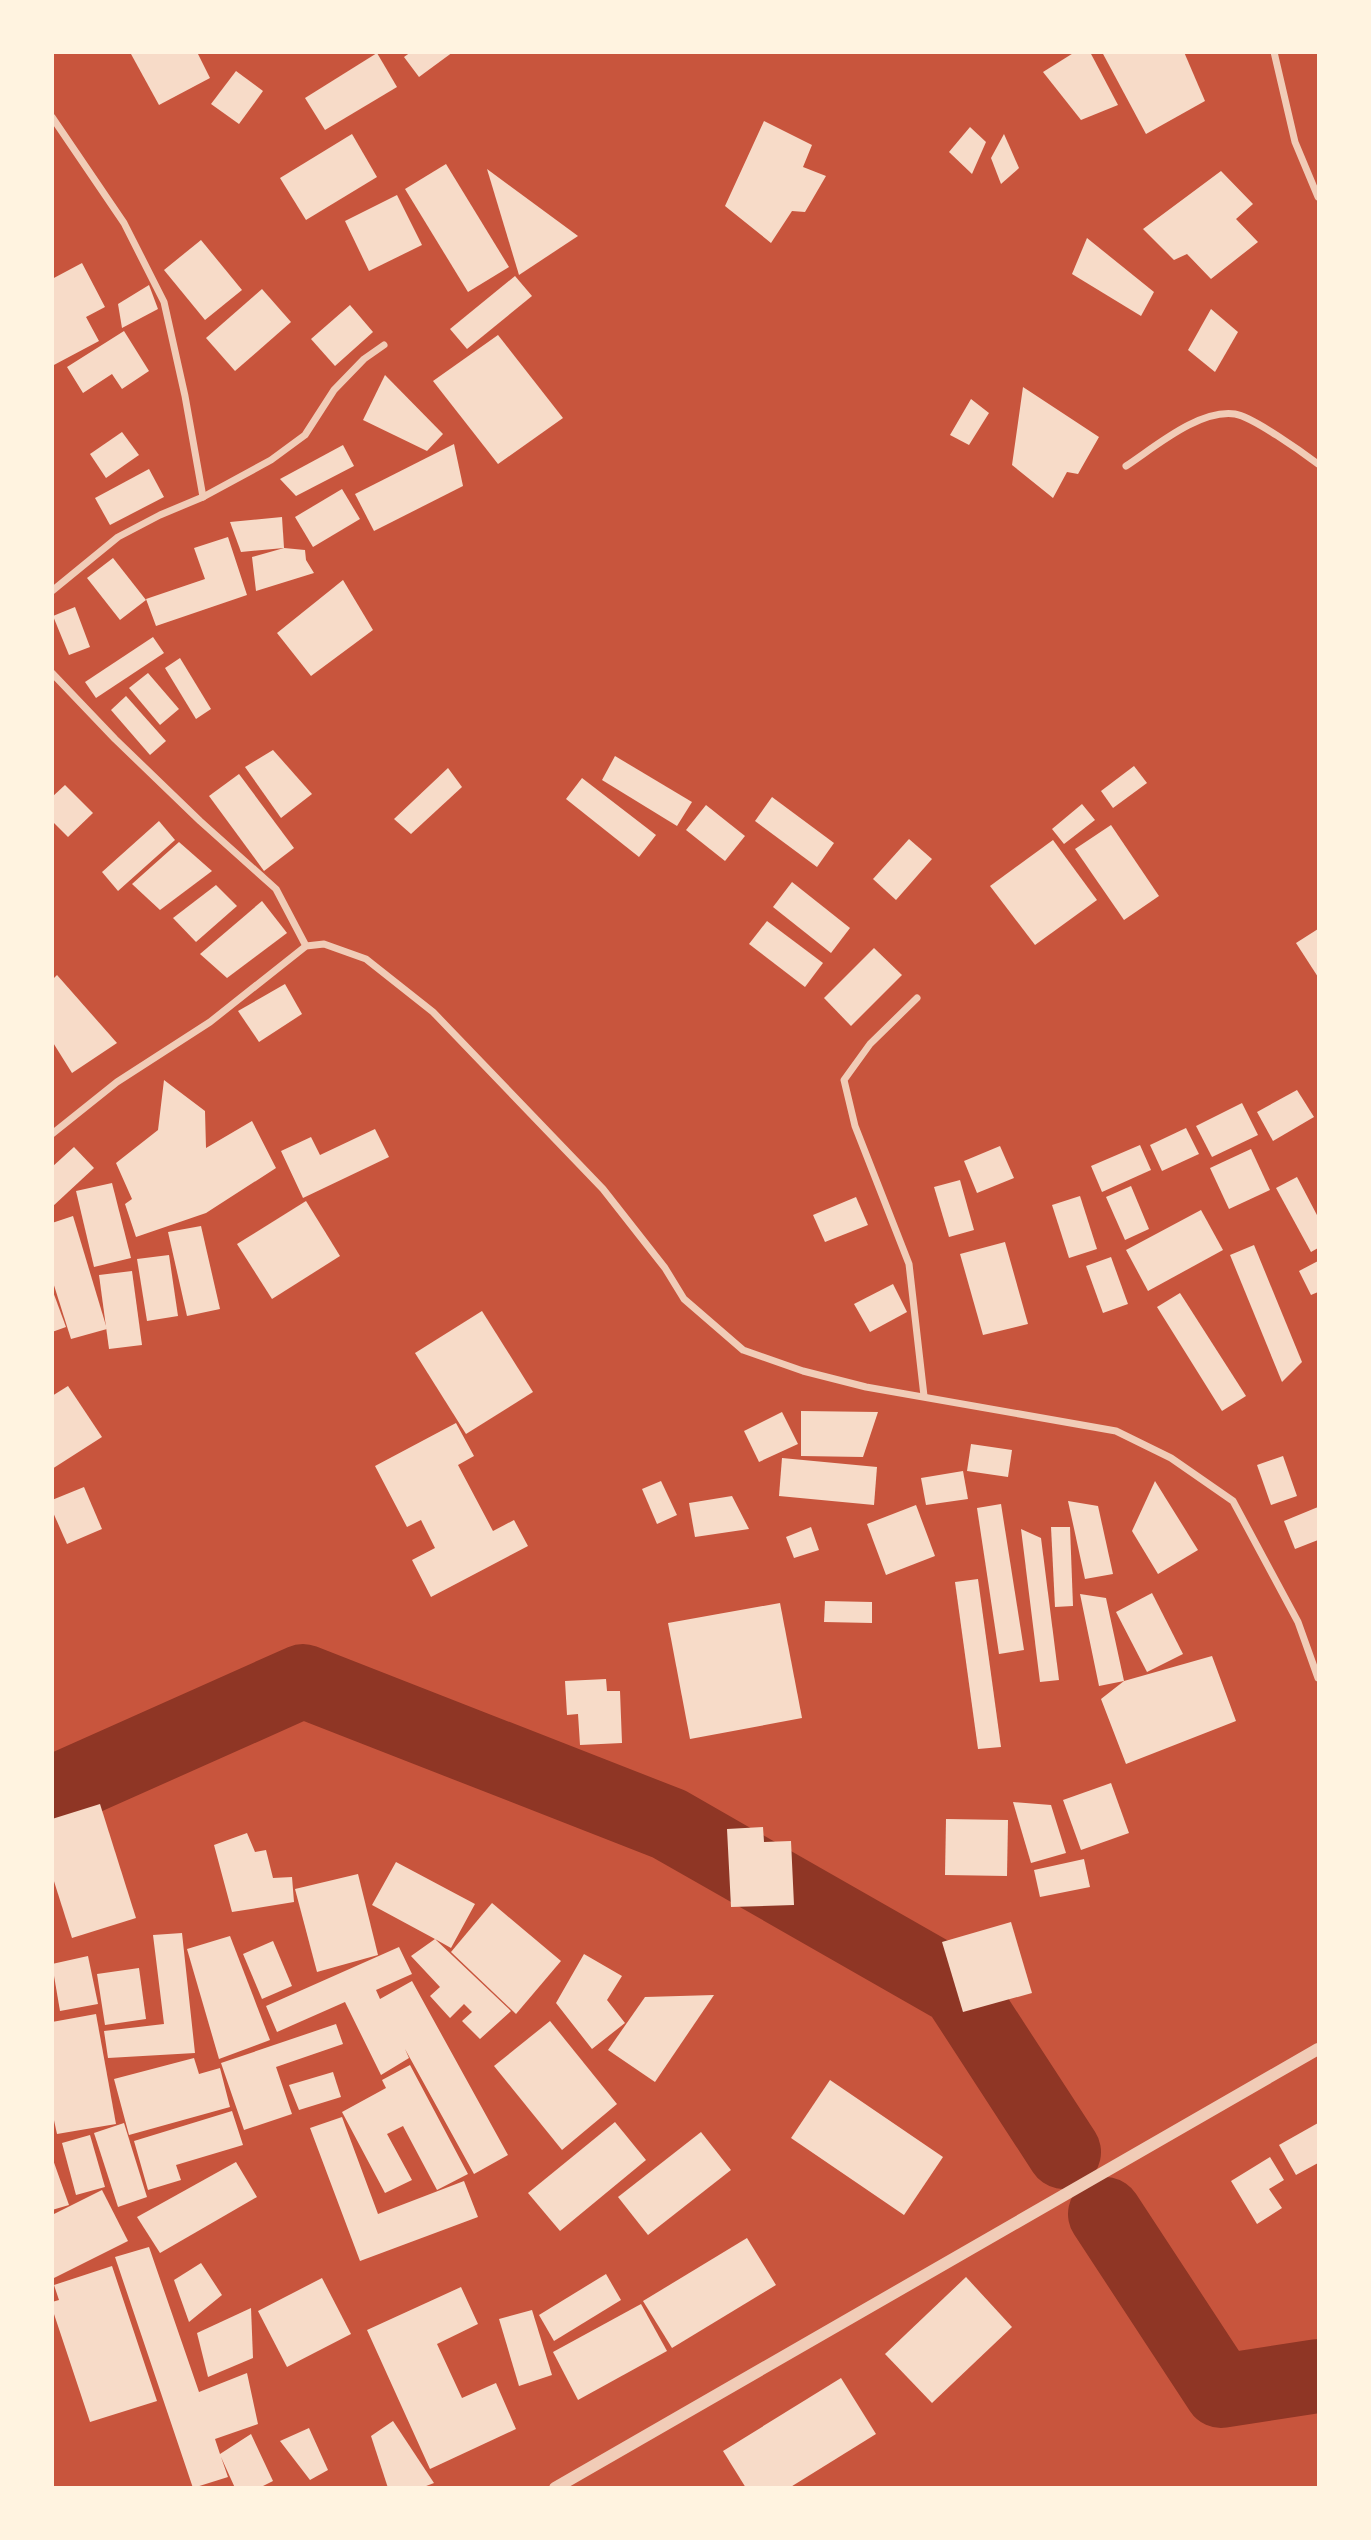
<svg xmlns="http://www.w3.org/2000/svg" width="1371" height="2540" font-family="'DM Sans',sans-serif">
<rect width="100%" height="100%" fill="#c8553d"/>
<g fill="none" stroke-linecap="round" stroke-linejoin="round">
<g stroke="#8f3625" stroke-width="74">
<path d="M52,1793L303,1681L669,1824L958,1989L1064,2152"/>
<path d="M1105,2214L1221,2391L1318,2376"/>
</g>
</g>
<g fill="#f7dbc8">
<path d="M134,52H197L210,78L159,105L131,54Z"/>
<path d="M411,52H453L419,77L404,57Z"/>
<path d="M1075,52H1090L1118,105L1081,120L1043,72Z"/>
<path d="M1102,52H1184L1205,101L1146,134Z"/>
<path d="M377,53L397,87L325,130L305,98Z"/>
<path d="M236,71L263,91L239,124L211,104Z"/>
<path d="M764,121L812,145L803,167L826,176L805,212L792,211L771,243L725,206Z"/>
<path d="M970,127L986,142L972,174L949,152Z"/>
<path d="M352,134L377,177L306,220L280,178Z"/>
<path d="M1004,134L1019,168L1001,184L991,158Z"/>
<path d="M446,164L509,267L468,292L405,189Z"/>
<path d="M487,169L578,236L519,275Z"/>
<path d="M1221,171L1253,204L1236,219L1258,242L1211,279L1187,254L1174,260L1143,229Z"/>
<path d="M397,195L422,245L369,271L345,221Z"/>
<path d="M1087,238L1154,292L1141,316L1072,274Z"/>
<path d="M201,240L242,290L205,320L164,270Z"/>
<path d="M82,263L105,307L86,317L99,341L52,366V279Z"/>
<path d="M515,276L532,296L467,349L450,329Z"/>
<path d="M149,285L158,309L122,328L118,304Z"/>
<path d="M262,289L291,322L235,371L206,338Z"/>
<path d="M350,305L373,332L335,366L311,339Z"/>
<path d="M1211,309L1238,332L1215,372L1188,350Z"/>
<path d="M124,331L149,371L122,389L112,374L83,393L67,367Z"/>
<path d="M498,335L563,418L498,464L433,381Z"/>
<path d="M385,375L443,434L427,451L363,420Z"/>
<path d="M1023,387L1099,437L1078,474L1067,472L1053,498L1012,465Z"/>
<path d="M971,399L989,413L969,445L950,435Z"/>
<path d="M122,432L139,455L106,478L90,454Z"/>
<path d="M454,444L463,486L374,531L355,494Z"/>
<path d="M343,445L354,466L296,496L280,479Z"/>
<path d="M149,469L164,497L110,525L95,498Z"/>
<path d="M342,489L360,519L313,547L295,517Z"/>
<path d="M282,517L284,548L241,552L230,522Z"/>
<path d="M228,537L247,595L156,626L146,599L205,579L194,548Z"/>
<path d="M284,548L305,550L306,560L314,573L256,591L252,557Z"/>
<path d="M113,558L146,600L120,620L87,578Z"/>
<path d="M343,580L373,630L311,676L277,633Z"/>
<path d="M75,607L90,647L69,655L53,616Z"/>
<path d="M153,637L164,653L96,698L85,682Z"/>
<path d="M180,658L211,709L196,719L165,668Z"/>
<path d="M148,673L179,709L160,725L129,688Z"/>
<path d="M126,696L166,741L150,755L111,710Z"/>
<path d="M273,750L312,794L281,818L245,767Z"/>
<path d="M615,756L692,802L677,826L602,780Z"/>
<path d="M1134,766L1147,783L1113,808L1101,791Z"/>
<path d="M448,768L462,787L411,834L394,819Z"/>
<path d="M239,774L294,848L264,871L209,796Z"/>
<path d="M582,778L656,835L639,857L566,799Z"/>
<path d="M65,785L93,813L68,837L52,821V797Z"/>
<path d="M772,797L834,843L817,867L755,821Z"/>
<path d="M1082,804L1095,820L1064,844L1052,829Z"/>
<path d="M706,805L745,836L725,861L686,830Z"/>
<path d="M159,821L175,840L118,891L102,872Z"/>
<path d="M1111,825L1159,896L1124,920L1075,849Z"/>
<path d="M909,839L932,859L896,900L873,879Z"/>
<path d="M1053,840L1097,900L1035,945L990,886Z"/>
<path d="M179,842L212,871L160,910L132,884Z"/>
<path d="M792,882L850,928L831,953L773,907Z"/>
<path d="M216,885L237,906L196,942L173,918Z"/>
<path d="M262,901L287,933L227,978L200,954Z"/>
<path d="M767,921L823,963L805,987L749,944Z"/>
<path d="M1318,929V977L1296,943Z"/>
<path d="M874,948L902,975L851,1026L824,998Z"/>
<path d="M57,975L117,1043L72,1073L52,1041V980Z"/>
<path d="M285,984L302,1014L259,1042L238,1011Z"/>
<path d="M164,1080L205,1111L206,1148L252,1121L276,1168L206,1213L136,1237L125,1204L132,1199L116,1163L158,1130Z"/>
<path d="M1297,1090L1314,1117L1273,1141L1257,1112Z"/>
<path d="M1242,1103L1258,1135L1212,1157L1196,1126Z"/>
<path d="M1186,1128L1199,1154L1162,1171L1150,1145Z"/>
<path d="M375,1129L389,1157L303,1198L281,1151L311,1137L320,1155Z"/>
<path d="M1140,1145L1151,1170L1102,1192L1091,1166Z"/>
<path d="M1000,1146L1014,1178L977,1193L964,1161Z"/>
<path d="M74,1147L94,1168L52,1207V1167Z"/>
<path d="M1251,1149L1270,1190L1229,1209L1210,1168Z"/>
<path d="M1297,1177L1318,1217V1248L1311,1252L1276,1188Z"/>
<path d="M960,1180L974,1230L949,1237L934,1187Z"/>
<path d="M112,1183L131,1258L94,1267L76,1191Z"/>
<path d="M1131,1186L1149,1229L1125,1240L1106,1197Z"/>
<path d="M1080,1196L1097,1249L1069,1258L1052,1205Z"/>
<path d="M856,1197L868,1225L825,1242L813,1215Z"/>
<path d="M306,1201L340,1256L272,1299L237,1244Z"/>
<path d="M1201,1210L1223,1250L1148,1291L1126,1250Z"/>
<path d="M73,1216L107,1329L71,1339L52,1279V1223Z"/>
<path d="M201,1226L220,1309L187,1316L168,1232Z"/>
<path d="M1005,1242L1028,1324L983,1335L960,1254Z"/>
<path d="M1254,1245L1302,1362L1282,1382L1230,1255Z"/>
<path d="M169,1255L178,1316L147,1321L137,1259Z"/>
<path d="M1111,1257L1128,1304L1103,1313L1086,1266Z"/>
<path d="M1318,1261V1292L1311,1295L1299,1271Z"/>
<path d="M132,1271L142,1345L109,1349L99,1275Z"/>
<path d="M893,1284L907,1312L870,1332L854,1304Z"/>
<path d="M52,1289L66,1327L52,1332Z"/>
<path d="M1180,1293L1246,1396L1222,1411L1157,1307Z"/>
<path d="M482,1311L533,1392L466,1434L415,1353Z"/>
<path d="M68,1386L102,1437L52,1469V1396Z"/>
<path d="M801,1411L878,1412L863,1457L801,1456Z"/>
<path d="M782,1412L798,1444L759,1462L744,1431Z"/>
<path d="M456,1423L474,1456L458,1465L493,1531L514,1520L528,1546L431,1597L412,1560L435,1548L421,1520L407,1527L375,1466Z"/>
<path d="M971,1444L1012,1450L1008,1477L967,1471Z"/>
<path d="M1283,1456L1297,1496L1271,1505L1257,1465Z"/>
<path d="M782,1458L877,1467L874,1505L779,1496Z"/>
<path d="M963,1471L968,1499L926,1505L921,1478Z"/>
<path d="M661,1481L677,1515L657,1524L642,1489Z"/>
<path d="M1155,1481L1198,1550L1158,1574L1132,1531Z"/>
<path d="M84,1487L102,1529L67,1544L52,1510V1500Z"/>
<path d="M732,1496L749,1529L695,1537L689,1503Z"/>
<path d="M1068,1501L1098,1506L1113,1574L1085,1579Z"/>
<path d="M1001,1504L1024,1650L999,1654L977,1508Z"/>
<path d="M916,1505L935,1556L886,1575L867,1524Z"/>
<path d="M1318,1507V1540L1295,1549L1284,1521Z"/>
<path d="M811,1527L819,1550L794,1558L786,1537Z"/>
<path d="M1051,1527H1070L1073,1606L1055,1607Z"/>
<path d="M1021,1529L1041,1538L1059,1680L1040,1682Z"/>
<path d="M978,1579L1001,1747L978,1749L955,1582Z"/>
<path d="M1152,1593L1183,1654L1147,1672L1116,1612Z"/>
<path d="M1080,1594L1106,1598L1124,1681L1212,1656L1236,1721L1126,1764L1101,1699L1124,1681L1099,1686Z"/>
<path d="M825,1601L872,1602V1623L824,1622Z"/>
<path d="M780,1603L802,1718L690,1739L668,1623Z"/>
<path d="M606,1679L607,1691H620L622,1743L580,1745L578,1714L567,1715L565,1681Z"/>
<path d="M1111,1783L1129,1833L1081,1850L1063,1800Z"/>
<path d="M1013,1802L1051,1805L1066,1853L1031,1863Z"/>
<path d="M100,1804L136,1918L72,1938L52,1875V1819Z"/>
<path d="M946,1819L1008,1820L1007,1876L945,1875Z"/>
<path d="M763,1827L764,1842L791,1841L794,1905L731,1907L727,1829Z"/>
<path d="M247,1833L255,1852L266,1850L273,1878L292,1877L294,1902L232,1912L214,1845Z"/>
<path d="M1084,1859L1090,1887L1040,1897L1034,1870Z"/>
<path d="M396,1862L475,1904L451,1948L435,1939L511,2011L480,2039L462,2021L472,2012L464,2004L450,2018L430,1996L440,1987L411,1956L435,1939L372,1905Z"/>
<path d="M358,1874L378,1955L317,1972L295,1889Z"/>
<path d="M492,1903L561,1961L516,2014L451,1952Z"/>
<path d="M1011,1922L1032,1993L963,2012L942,1942Z"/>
<path d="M182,1933L195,2053L108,2058L104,2031L164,2024L153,1935Z"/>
<path d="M230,1936L270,2040L219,2059L187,1949Z"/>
<path d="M273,1941L292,1986L262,1999L243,1954Z"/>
<path d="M399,1947L412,1974L376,1990L380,1999L412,1981L508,2155L474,2174L405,2049L409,2058L381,2075L345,2002L277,2032L266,2006Z"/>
<path d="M584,1954L622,1976L607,2000L625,2023L592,2049L556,2003Z"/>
<path d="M88,1956L98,2004L60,2011L52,1964Z"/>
<path d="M139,1968L146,2019L105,2025L97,1974Z"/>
<path d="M714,1995L655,2082L608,2050L645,1997Z"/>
<path d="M96,2014L116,2124L57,2134L52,2111V2022Z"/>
<path d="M550,2021L617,2104L562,2150L494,2066Z"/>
<path d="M336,2024L343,2044L276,2067L292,2114L244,2130L221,2063Z"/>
<path d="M194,2058L199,2074L220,2068L230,2107L129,2135L114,2079Z"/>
<path d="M410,2065L468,2174L437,2190L403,2126L387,2134L412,2180L385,2193L342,2112L386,2088L382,2080Z"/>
<path d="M333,2072L341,2097L299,2110L289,2085Z"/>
<path d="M830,2080L943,2157L904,2215L791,2138Z"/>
<path d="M232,2111L243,2145L176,2165L181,2180L148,2190L134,2141Z"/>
<path d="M342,2117L378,2214L464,2181L478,2217L360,2261L310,2128Z"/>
<path d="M615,2122L646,2160L560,2231L528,2193Z"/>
<path d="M124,2123L147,2197L118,2207L94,2133Z"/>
<path d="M1318,2123V2163L1296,2175L1279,2145Z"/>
<path d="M701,2132L731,2170L648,2235L618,2197Z"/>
<path d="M90,2135L105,2187L76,2195L62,2143Z"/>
<path d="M52,2157L69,2205L52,2210Z"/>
<path d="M1270,2157L1284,2180L1269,2189L1282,2208L1257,2224L1231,2181Z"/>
<path d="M236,2162L257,2197L160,2253L137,2217Z"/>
<path d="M102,2190L128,2241L52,2279V2215Z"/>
<path d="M747,2238L776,2285L672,2348L643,2301Z"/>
<path d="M149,2247L199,2392L247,2373L258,2424L215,2439L220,2454L251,2434L273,2481L259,2488H235L221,2457L228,2477L193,2488L115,2257Z"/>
<path d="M201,2263L222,2295L189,2322L174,2280Z"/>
<path d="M112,2266L157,2401L90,2422L52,2308V2302L59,2300L54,2285Z"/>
<path d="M606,2274L621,2300L554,2341L539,2315Z"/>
<path d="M966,2277L1012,2327L932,2403L885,2354Z"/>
<path d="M322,2278L351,2334L287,2367L258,2311Z"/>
<path d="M461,2287L478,2324L437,2344L462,2398L496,2383L516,2429L430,2469L367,2330Z"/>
<path d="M641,2304L667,2351L578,2400L553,2352Z"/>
<path d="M251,2308L253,2358L208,2377L197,2333Z"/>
<path d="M532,2310L552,2375L519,2386L499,2319Z"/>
<path d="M841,2378L876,2434L789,2488H746L723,2451Z"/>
<path d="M393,2421L434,2483L421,2488H388L371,2436Z"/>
<path d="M309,2428L328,2470L310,2480L280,2441Z"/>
</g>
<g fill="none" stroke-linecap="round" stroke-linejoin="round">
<g stroke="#f1ccb7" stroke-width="7">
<path d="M1274,52L1295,142L1318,197"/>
<path d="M52,117L124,223L164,302L185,396L203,497"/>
<path d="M1126,466C1155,447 1199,409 1235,414C1253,417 1302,452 1318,464"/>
<path d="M52,591L118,537L160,515L203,497L271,460L305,435L334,390L364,359L384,345"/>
<path d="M52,673L115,739L200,821L276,889L306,946"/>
<path d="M917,998L870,1044L844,1080L855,1126L909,1264L924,1396"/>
<path d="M52,1134L117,1082L210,1022L306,946L324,944L366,959L433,1012L603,1189L665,1268L684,1299L743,1350L803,1371L866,1387L1116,1431L1171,1458L1233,1501L1298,1622L1318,1678"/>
</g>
<path stroke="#f1ccb7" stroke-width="12" d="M555,2488L1318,2049"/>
</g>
<rect width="1371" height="2540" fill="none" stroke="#fff3e0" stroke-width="108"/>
</svg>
